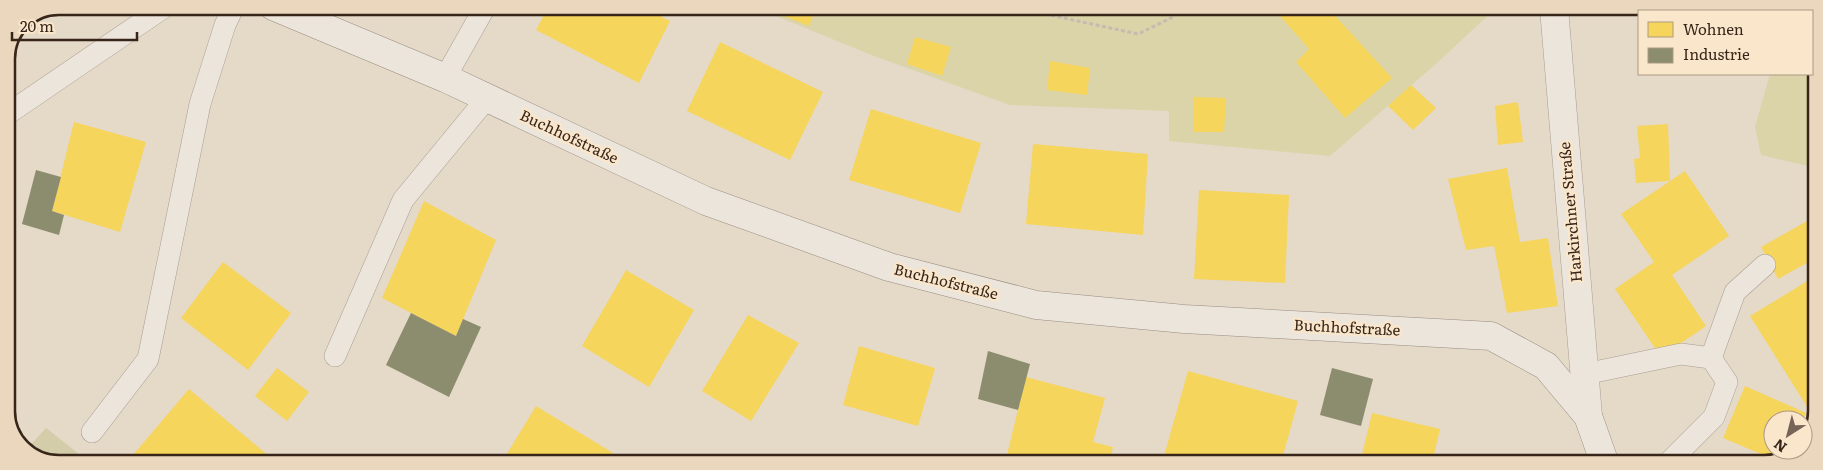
<svg xmlns="http://www.w3.org/2000/svg" width="1823" height="470" font-family="Literata,serif">
<rect width="100%" height="100%" fill="#e5d9c8"/>
<g fill="#dad4a8">
<path d="M754,7L1496,8L1437,63L1330,156L1169,141V111L1010,105L874,56Z"/>
<path d="M1812,44L1817,55L1816,168L1761,155L1755,127L1770,74H1812Z"/>
</g>
<path fill="#d3cda9" d="M46,428L89,462H46L26,450Z"/>
<g fill="#f6d55c">
<path d="M548,7H642L670,21L639,83L536,30Z"/>
<path d="M779,7H816L809,26L776,13Z"/>
<path d="M1272,7L1328,8L1392,78L1345,118L1296,62L1309,49Z"/>
<path d="M915,37L951,47L942,76L907,64Z"/>
<path d="M720,42L823,92L790,160L687,111Z"/>
<path d="M1050,61L1090,68L1087,95L1047,90Z"/>
<path d="M1411,85L1436,108L1413,130L1388,106Z"/>
<path d="M1194,97L1226,98L1224,132H1194Z"/>
<path d="M1518,102L1523,142L1498,145L1495,106Z"/>
<path d="M871,109L981,143L960,213L849,180Z"/>
<path d="M74,122L146,142L120,232L52,211Z"/>
<path d="M1668,124L1670,181L1636,183L1634,159L1640,158L1637,126Z"/>
<path d="M1033,144L1148,154L1143,235L1026,224Z"/>
<path d="M1507,168L1520,242L1548,238L1558,306L1507,313L1494,246L1466,250L1448,179Z"/>
<path d="M1685,171L1729,236L1672,275L1706,326L1661,357L1615,289L1654,262L1621,214Z"/>
<path d="M1199,190L1289,195L1285,283L1194,279Z"/>
<path d="M424,201L496,240L456,336L382,298Z"/>
<path d="M1816,216V258L1778,279L1761,247Z"/>
<path d="M223,262L291,313L248,370L181,318Z"/>
<path d="M626,270L694,310L649,387L582,346Z"/>
<path d="M1814,277L1816,279L1815,406L1809,410L1750,316Z"/>
<path d="M748,315L799,343L751,421L702,391Z"/>
<path d="M859,346L935,368L918,426L843,405Z"/>
<path d="M277,368L309,392L287,421L255,396Z"/>
<path d="M1188,371L1298,401L1281,463H1162Z"/>
<path d="M1026,377L1105,398L1093,442L1113,447L1109,463H1005Z"/>
<path d="M1745,386L1806,413L1803,420H1773V450H1790L1788,456L1775,460L1723,438Z"/>
<path d="M189,389L270,457L266,462H127Z"/>
<path d="M536,406L613,453L607,463L502,462Z"/>
<path d="M1372,413L1440,429L1432,463H1360Z"/>
<path d="M1702,455L1763,463L1762,464H1701Z"/>
</g>
<g fill="#8c8c6e">
<path d="M36,170L61,177L52,211L64,215L59,235L22,224Z"/>
<path d="M411,313L456,336L463,319L481,327L449,397L386,365Z"/>
<path d="M988,351L1030,364L1018,410L978,399Z"/>
<path d="M1332,368L1373,379L1361,426L1320,415Z"/>
</g>
<g fill="none" stroke-linecap="round" stroke-linejoin="round">
<defs>
<g id="lane">
<path d="M445,78L485,7"/>
<path d="M6,115L166,6"/>
<path d="M335,356L403,200L487,98"/>
<path d="M1585,374L1681,354L1711,358L1735,292L1765,265"/>
<path d="M92,432L148,359L200,104L225,25L234,6"/>
<path d="M1667,464L1714,417L1727,382L1711,358"/>
</g>
<path id="street" d="M1554,8L1588,416"/>
<path id="secondary" d="M273,6L445,78L706,201L889,267L1036,305L1184,319L1491,336L1546,366L1588,416L1605,464"/>
</defs>
<use href="#lane" stroke="#aa9e92" stroke-width="22"/>
<use href="#street" stroke="#aa9e92" stroke-width="29"/>
<use href="#secondary" stroke="#998d82" stroke-width="29"/>
<path stroke="#c5bbb1" stroke-width="3" stroke-dasharray="4 2.5" stroke-linecap="butt" d="M1013,7L1138,34L1173,17L1182,7"/>
<use href="#lane" stroke="#ece5db" stroke-width="21"/>
<use href="#street" stroke="#ece5db" stroke-width="28"/>
<use href="#secondary" stroke="#ece5db" stroke-width="28"/>
</g>
<g text-anchor="middle" stroke-width="5" stroke-linejoin="round" paint-order="stroke">
<g font-size="15" fill="#38251a" stroke="#f9e6cb">
<text transform="translate(569 137) rotate(25)" y="5">Buchhofstraße</text>
<text transform="translate(1571 212) rotate(-95)" y="5">Harkirchner Straße</text>
<text transform="translate(946 282) rotate(14)" y="5">Buchhofstraße</text>
<text transform="translate(1347 328) rotate(3)" y="5">Buchhofstraße</text>
</g>
</g>
<path d="M0 0H1823V470H0ZM59 15H1764A44 44 0 0 1 1808 59V411A44 44 0 0 1 1764 455H59A44 44 0 0 1 15 411V59A44 44 0 0 1 59 15Z" fill="#ead7bd" fill-rule="evenodd"/>
<path fill="none" stroke="#38251a" stroke-width="2.5" d="M59 15H1764A44 44 0 0 1 1808 59V411A44 44 0 0 1 1764 455H59A44 44 0 0 1 15 411V59A44 44 0 0 1 59 15Z"/>
<rect x="1638" y="10" width="175" height="65" fill="#f9e6cb" stroke="#ac9984"/>
<rect x="1648" y="22" width="25" height="15" fill="#f6d55c" stroke="#ac9984"/>
<text x="1683" y="35" font-size="15" fill="#38251a">Wohnen</text>
<rect x="1648" y="48" width="25" height="15" fill="#8c8c6e" stroke="#ac9984"/>
<text x="1683" y="60" font-size="15" fill="#38251a">Industrie</text>
<g transform="translate(1788 435) rotate(216)"><circle r="24" fill="#f9e6cb" stroke="#ac9984"/>
<path d="M0-4L9 19L0 12L-9 19Z" fill="#756457"/>
<text y="-8" font-size="14" font-weight="bold" text-anchor="middle" fill="#38251a">N</text>
</g>
<path d="M12 32v8h125v-8" fill="none" stroke="#38251a" stroke-width="2.5"/>
<text x="20" y="32" font-size="15" fill="#38251a" stroke="#f9e6cb" stroke-width="4" paint-order="stroke">20 m</text>
</svg>
